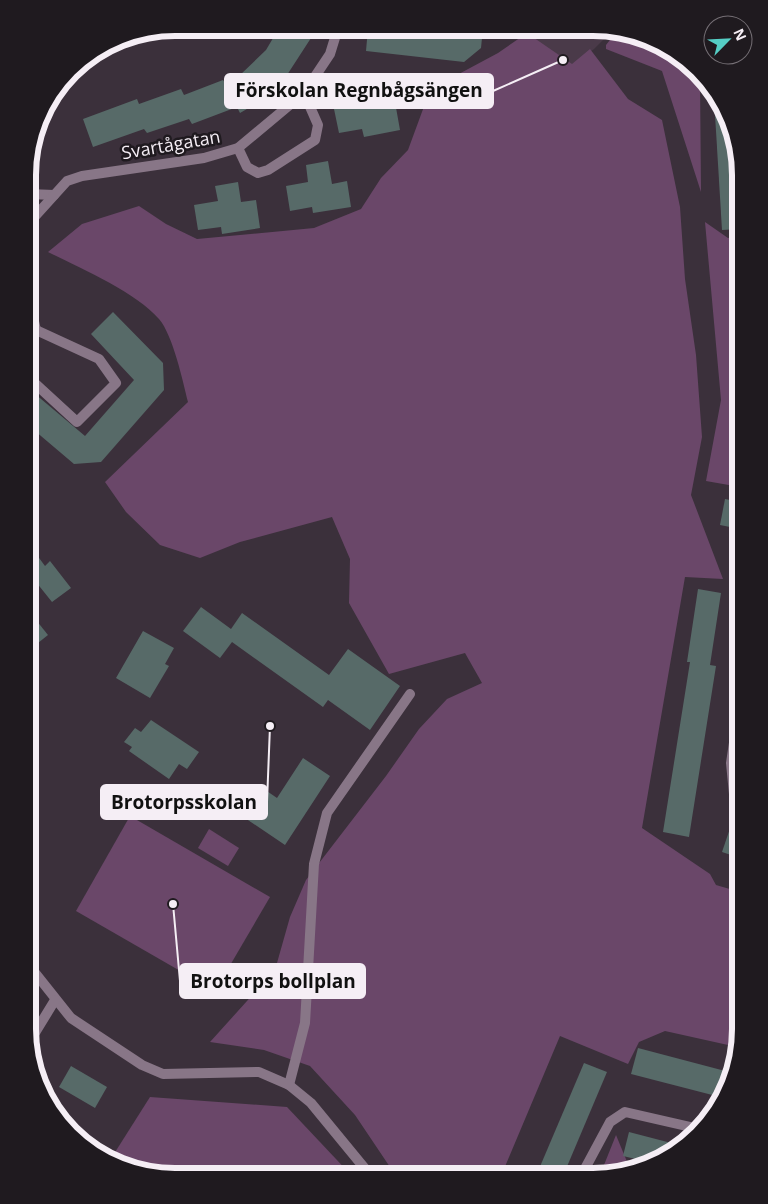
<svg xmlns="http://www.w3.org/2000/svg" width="768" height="1204" font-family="'Open Sans',sans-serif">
<rect width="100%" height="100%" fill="#3b303b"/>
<path fill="#4a3a49" d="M529,29H614L594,49L565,71L529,49Z"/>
<g fill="#6a4769">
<path d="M617,31L683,58L700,80L701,192L662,71L606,49V45Z"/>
<path d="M527,33L572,64L590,49L628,99L662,120L680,207L685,279L696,355L702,437L691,495L723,579L685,577L642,828L710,874L716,885L740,892V1039L737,1047L665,1031L639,1042L628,1064L560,1036L501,1176H396L355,1115L310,1066L264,1050L210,1042L275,970L290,917L306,880L386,776L419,729L447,699L482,683L465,653L389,674L349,603L350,559L332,517L240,542L200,558L160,545L126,512L105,482L188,402C183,382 173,335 159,319C136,292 80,268 48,252L82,224L139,206L166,224L197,239L314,228L361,209L381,178L408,150L426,101L442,83L498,53Z"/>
<path d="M705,222L728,238L740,236V258L731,259L740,401V487L706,481L721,400Z"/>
<path d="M130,816L270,897L215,991L76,911Z"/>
<path d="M209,829L239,848L228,866L198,848Z"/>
<path d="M150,1097L287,1107L352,1176L156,1175L112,1157Z"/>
<path d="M616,1135L630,1169L600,1175Z"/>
</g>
<g fill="#576a68">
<path d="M279,28H315L311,38L287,75L259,102L240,113L237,107L192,124L189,119L147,133L144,129L93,147L83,119L137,99L139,104L181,89L184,95L223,80L226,84L239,76L266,50Z"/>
<path d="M368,28H419L454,32V28H483L481,48L464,62L366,51Z"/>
<path d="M378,85L382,105L395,102L400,130L364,137L362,129L339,133L334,109L359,104L356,89Z"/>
<path d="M714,98L729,119L740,175V229L722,230Z"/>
<path d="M328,161L332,184L347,181L351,207L313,213L312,207L290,211L286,186L308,182L306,165Z"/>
<path d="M238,182L241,202L256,200L260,228L222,234L221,227L198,230L194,205L218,201L215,186Z"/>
<path d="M113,312L163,363L164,390L101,462L74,464L28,425V388L85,436L134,380L91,334Z"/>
<path d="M725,499L740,502V529L720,525Z"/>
<path d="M28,543L45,566L50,561L71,588L52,602L28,572Z"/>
<path d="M698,589L721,593L710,665L716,666L689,837L663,832L690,662H687Z"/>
<path d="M201,607L231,629L242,613L329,675L348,649L400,686L370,730L328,700L323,707L232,642L220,658L183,631Z"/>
<path d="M28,610L48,635L28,651Z"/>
<path d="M143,631L174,648L165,664L169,666L150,698L116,678Z"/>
<path d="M151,720L199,752L187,769L179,764L169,779L129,751L132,747L124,742L135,728L141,732Z"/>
<path d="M303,758L330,776L285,845L242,816L261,787L277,798Z"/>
<path d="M738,805H740V858L722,852Z"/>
<path d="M638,1048L729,1072L720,1097L631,1074Z"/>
<path d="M584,1063L607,1072L563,1176H536Z"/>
<path d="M71,1066L107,1087L95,1108L59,1087Z"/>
<path d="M629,1132L675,1144L652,1163L623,1156Z"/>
</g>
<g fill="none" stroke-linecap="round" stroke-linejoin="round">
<g stroke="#887687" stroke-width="10">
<path d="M238,148L247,167L258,173L268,170L315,140L318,125L304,93"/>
<path d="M29,194L54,195"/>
<path d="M28,339L36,330L33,317L29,311"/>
<path d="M28,377L77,422L116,383L99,359L36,330"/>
<path d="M289,1085L305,1023L314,864L327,813L410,694"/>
</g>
<g stroke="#887687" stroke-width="10">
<path d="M29,223L67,181L82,176L204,158L238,148L304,93L330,54L338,28"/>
<path d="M740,798L734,794L731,763L740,702"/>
<path d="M28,964L71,1018L142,1065L163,1074L259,1072L289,1085L311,1103L371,1176"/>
<path d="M30,1041L55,1000"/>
<path d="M581,1176L610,1122L625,1112L695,1128"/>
</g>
</g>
<g text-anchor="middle" stroke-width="5" stroke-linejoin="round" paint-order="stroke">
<g font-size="18" fill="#f5eef5" stroke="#1f1a1f">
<text transform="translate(171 145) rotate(-10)" y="6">Svartågatan</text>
</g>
</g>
<path d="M0 0H768V1204H0ZM175 36H593A139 139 0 0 1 732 175V1029A139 139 0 0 1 593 1168H175A139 139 0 0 1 36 1029V175A139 139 0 0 1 175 36Z" fill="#1f1a1f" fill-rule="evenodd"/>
<path fill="none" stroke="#f5eef5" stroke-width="6" d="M175 36H593A139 139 0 0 1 732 175V1029A139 139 0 0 1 593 1168H175A139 139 0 0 1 36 1029V175A139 139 0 0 1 175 36Z"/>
<path fill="none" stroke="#f5eef5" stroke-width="2" d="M563 60L493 91M270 726L267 802M173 904L180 981"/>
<g fill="#f5eef5" stroke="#1f1a1f" stroke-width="2">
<circle cx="563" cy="60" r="5"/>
<circle cx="270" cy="726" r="5"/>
<circle cx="173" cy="904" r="5"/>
</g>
<g fill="#f5eef5" stroke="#f5eef5" stroke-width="2">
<rect x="225" y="74" width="268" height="34" rx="5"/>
<rect x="101" y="785" width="166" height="34" rx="5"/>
<rect x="180" y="964" width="185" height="34" rx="5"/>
</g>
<g font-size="19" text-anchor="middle" font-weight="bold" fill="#111">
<text x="359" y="97">Förskolan Regnbågsängen</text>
<text x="184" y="809">Brotorpsskolan</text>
<text x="273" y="988">Brotorps bollplan</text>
</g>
<g transform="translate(728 40) rotate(66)"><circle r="24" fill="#1f1a1f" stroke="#756f75"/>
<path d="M0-4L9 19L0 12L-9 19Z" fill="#55cec5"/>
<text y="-8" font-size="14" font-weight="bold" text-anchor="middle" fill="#f5eef5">N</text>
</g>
</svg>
